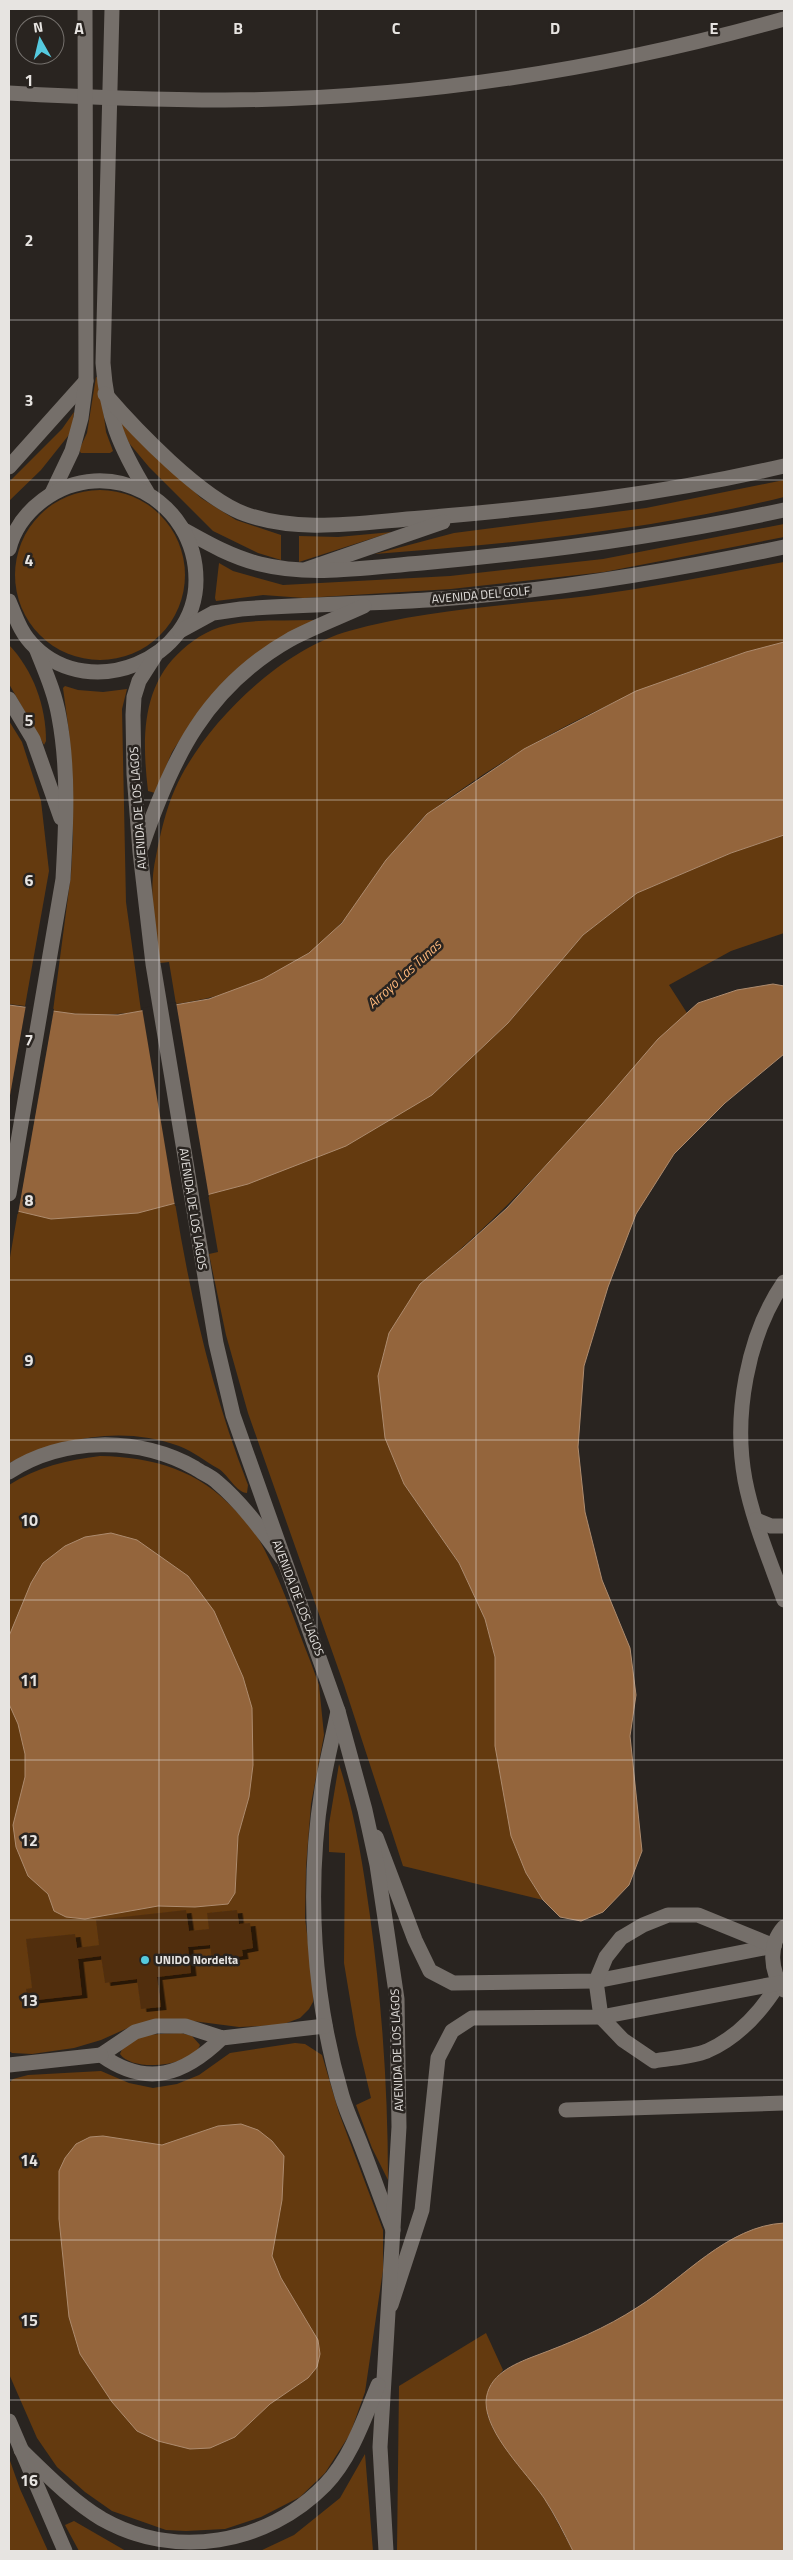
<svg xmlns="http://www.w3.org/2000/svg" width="793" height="2560" font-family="'Titillium Web',sans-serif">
<defs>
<filter id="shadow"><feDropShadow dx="5.5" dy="3" stdDeviation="0" flood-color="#0009"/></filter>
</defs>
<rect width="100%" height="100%" fill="#292420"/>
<g fill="#643a0f">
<path d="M96,377L99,378L106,432L113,451L110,453H81L79,450L87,433Z"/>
<path d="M74,412L72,431L41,470L9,501V482L62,429Z"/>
<path d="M117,417L201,498L236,520L281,535V560L258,553L213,531L149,467L129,443Z"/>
<path d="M784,480V497C650,530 512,544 375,554L454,533L646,508Z"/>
<circle cx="100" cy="575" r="85"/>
<path d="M784,524V537L604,572L451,589L304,598L263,595L216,601L215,598L219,563L233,571L283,585L450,576L603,559Z"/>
<path d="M392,532L299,562V536L338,537Z"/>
<path d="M784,562V642C657,675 534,733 429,813C421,818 415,828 408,835C384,863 366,895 342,922C302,969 236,996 176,1004L169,962L160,963C155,928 148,891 156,856C160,835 166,809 175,789C203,725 280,650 349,631C422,610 512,605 588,596C654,587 719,574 784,562Z"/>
<path d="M313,620L317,622L196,715L172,752L155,793L148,791C142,740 141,686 182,650C196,637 214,627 233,624C258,619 287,621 313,620Z"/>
<path d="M9,645C33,670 46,706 46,741L44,745L9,684Z"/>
<path d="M65,686L78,690L103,692L127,689L122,709L126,902L141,1011C112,1016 83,1016 53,1011L71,874L73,837L69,732L63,688Z"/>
<path d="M9,721L22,742L41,801L49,871L25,1006L9,1004Z"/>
<path d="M784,835V933L731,951L669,985L687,1013C656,1042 630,1074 602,1105C544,1169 486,1230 420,1284L404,1484L459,1563L485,1619L495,1657L496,1694L526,1873L543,1900L403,1866L344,1685L248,1413L226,1335L209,1254L218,1252L208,1194L432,1095L508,1023L583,935L637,893L731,853Z"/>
<path d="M175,1203C191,1300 212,1393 248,1485L247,1493C237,1493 228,1475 219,1469C206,1462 193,1451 179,1446C121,1425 63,1438 9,1463V1263L18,1211Z"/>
<path d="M100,1456C153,1457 199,1470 236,1511C242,1518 251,1525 256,1534C279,1574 294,1620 311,1663L319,1685L324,1735L311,1804L306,1867L305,1918L314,1989L313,2002L309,2009L300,2018L281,2025L239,2027L185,2020L130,2027L101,2040L74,2048L32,2054L12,2053L9,2051V1485C37,1467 67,1460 100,1456Z"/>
<path d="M339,1764C355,1814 363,1865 370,1916C382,2004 388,2091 388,2180L372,2148L356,2105L371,2098L356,2035L344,1963L345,1853L329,1852V1824Z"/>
<path d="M181,2033L192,2036L200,2045C193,2066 133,2073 120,2054C127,2032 163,2034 181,2033Z"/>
<path d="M295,2043L305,2044L322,2055L339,2113L383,2230V2270L365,2392L350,2434L325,2473L300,2497L261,2517L225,2529L186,2531L166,2530L112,2511L85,2492L57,2467L37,2438L9,2374V2083L13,2079L28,2075L101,2071L129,2083L153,2088L177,2084L199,2075L230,2053Z"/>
<path d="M486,2333L503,2370L491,2385L487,2414L493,2429L546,2501L573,2551H397L399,2386Z"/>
<path d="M365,2454L373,2551H260L294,2535L340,2498Z"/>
<path d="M9,2458L20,2489L48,2551H9Z"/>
<path d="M74,2521L126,2551H79L65,2525Z"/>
</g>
<g fill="#94653c" stroke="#ad8b6e">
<path d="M784,642V835L731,853L637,893L583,935L508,1023L432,1095L346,1146L248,1184L138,1213L51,1219L9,1209V1005L75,1014L118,1015L209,999L263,979L309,953L342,923L386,860L427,814L524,749L636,691L746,652Z"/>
<path d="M773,984L784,986V1054L725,1103L674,1154L636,1214L608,1287L584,1366L578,1447L585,1512L602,1580L630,1648L636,1695L630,1736L642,1851L629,1885L603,1912L581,1921L560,1917L543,1900L526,1873L511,1836L495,1746V1657L485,1619L459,1563L404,1484L385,1438L378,1376L389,1333L420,1284L463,1248L507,1208L602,1104L658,1039L698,1003L737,990Z"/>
<path d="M111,1533L137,1540L188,1576L214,1611L243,1677L252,1708L253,1765L249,1797L238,1836L235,1893L228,1904L195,1907L158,1906L85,1919L66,1917L54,1911L48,1894L28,1876L16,1847L13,1825L25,1777V1754L18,1724L9,1704V1636L31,1583L43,1563L65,1546L85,1537Z"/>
<path d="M241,2124L258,2130L272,2141L284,2156L282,2200L272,2256L281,2278L318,2340L320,2354L317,2367L308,2378L270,2404L235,2437L210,2448L190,2449L158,2441L137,2431L112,2402L80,2354L69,2317L59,2219V2171L65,2158L76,2144L90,2137L103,2136L162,2145L218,2126Z"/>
<path d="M784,2223V2551H573C564,2533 555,2515 544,2498C526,2472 486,2434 486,2402C487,2375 514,2364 535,2356C570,2343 606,2328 638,2307C683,2279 727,2226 784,2223Z"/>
</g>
<g fill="#292420">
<path d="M176,1002L209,1197L175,1206L142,1008Z"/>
<path d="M26,1005L54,1009L18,1214L9,1212V1101Z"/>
</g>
<path fill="#512f0f" filter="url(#shadow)" d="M186,1910L189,1931L209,1929L207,1913L237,1910L239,1924L250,1923L253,1948L242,1950L243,1956L212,1960L210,1945L188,1947L191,1973L157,1977L161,2007L141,2009L137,1979L105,1983L101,1956L78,1959L82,1995L28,2001L26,1989L32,1988L26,1939L75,1934L77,1948L99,1945L96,1920Z"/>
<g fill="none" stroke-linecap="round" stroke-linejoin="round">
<g stroke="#756f6a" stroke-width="15">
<path d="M112,9L103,363C107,417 119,446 147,492"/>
<path d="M9,93C81,97 153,100 225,100C414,99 603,70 784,19"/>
<path d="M105,394C136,430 201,498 245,514C300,534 364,522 421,518C544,508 664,494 784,466"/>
<path d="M9,467L86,381"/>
<path d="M52,493L72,451L81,418L86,381L85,9"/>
<path d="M307,569L443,522"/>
<path d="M784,1282C747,1336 733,1416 745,1480C753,1521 770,1561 784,1600"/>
<path d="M9,1472C63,1437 138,1436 195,1468C202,1473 211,1476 217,1482C243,1504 262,1531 282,1558"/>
<path d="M756,1520L771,1526H784"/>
<path d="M338,1711C333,1737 326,1762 322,1789C306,1890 313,1998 342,2096C347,2113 355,2129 361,2145C372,2173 382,2202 393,2230"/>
<path d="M376,1837L415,1940L430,1971L453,1983L596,1981L774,1946"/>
<path d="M774,1946L698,1915H668L643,1925L621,1938L606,1957L596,1981L601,2017L623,2040L654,2061C671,2058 692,2057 707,2051C739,2037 761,2012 779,1983"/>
<path d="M784,1990C770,1971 768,1945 784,1927"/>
<path d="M222,2038C184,2075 147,2088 101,2055L135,2032L156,2026H185L222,2038L325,2026"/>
<path d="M9,2065L101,2055"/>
<path d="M566,2110L784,2103"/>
<path d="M391,2305L422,2210L438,2058L452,2031L472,2018L601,2017L779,1983"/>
</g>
<g stroke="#756f6a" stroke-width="15">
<path d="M184,530C209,544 232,557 260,564C311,577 369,567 422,563C544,552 664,536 784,510"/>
<path d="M9,549C14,529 27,512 43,500C108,452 196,500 196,580C196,660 91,702 35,647C21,634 16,618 9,601"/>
<path d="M180,631L213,613L241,609C308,604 375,604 441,599C557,590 671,571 784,547"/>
<path d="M155,656L139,681L134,697L133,715L134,774L140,852L153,964L216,1343L233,1415L338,1711L365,1810L377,1865L397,1999L399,2127L380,2447L386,2551"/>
<path d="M9,699L33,739L61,818"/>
<path d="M142,846C172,758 206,687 291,639C314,627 340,617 364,606"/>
<path d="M9,1194L63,879C66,826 69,770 59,717C55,693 45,671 36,648"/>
<path d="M9,2421L65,2551"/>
<path d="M21,2450C46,2474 72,2501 102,2519C175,2560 266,2545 325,2485C351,2458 364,2419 378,2385"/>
</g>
</g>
<path fill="none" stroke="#e7e4e1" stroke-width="1" stroke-opacity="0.55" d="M159,9V2551M317,9V2551M476,9V2551M634,9V2551M9,160H784M9,320H784M9,480H784M9,640H784M9,800H784M9,960H784M9,1120H784M9,1280H784M9,1440H784M9,1600H784M9,1760H784M9,1920H784M9,2080H784M9,2240H784M9,2400H784"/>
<circle fill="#55cadf" stroke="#292420" stroke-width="2" cx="145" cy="1960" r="5"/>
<g text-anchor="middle" stroke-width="5" stroke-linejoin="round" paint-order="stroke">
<g font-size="12" fill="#e7e4e1" stroke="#292420">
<text transform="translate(481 595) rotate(-5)" y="4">AVENIDA DEL GOLF</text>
<text transform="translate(138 808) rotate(-94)" y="4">AVENIDA DE LOS LAGOS</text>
<text transform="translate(193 1209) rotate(81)" y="4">AVENIDA DE LOS LAGOS</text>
<text transform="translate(298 1598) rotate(69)" y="4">AVENIDA DE LOS LAGOS</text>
<text transform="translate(397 2050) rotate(-92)" y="4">AVENIDA DE LOS LAGOS</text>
</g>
<g font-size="12" font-weight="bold" fill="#e7e4e1" stroke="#292420" text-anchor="start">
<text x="155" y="1964">UNIDO Nordelta</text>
</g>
<g font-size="14" font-style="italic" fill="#fdb77a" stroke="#292420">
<text transform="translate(404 974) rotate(-42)" y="5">Arroyo Las Tunas</text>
</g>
</g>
<g font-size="16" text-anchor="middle" font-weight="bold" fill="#e7e4e1" stroke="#292420" stroke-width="5" stroke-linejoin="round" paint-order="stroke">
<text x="79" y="34">A</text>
<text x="238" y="34">B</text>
<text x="396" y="34">C</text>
<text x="555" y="34">D</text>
<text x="714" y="34">E</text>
<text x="29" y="86">1</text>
<text x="29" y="246">2</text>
<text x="29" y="406">3</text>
<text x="29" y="566">4</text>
<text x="29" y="726">5</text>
<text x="29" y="886">6</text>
<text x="29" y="1046">7</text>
<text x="29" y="1206">8</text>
<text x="29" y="1366">9</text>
<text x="29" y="1526">10</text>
<text x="29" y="1686">11</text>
<text x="29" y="1846">12</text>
<text x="29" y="2006">13</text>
<text x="29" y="2166">14</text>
<text x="29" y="2326">15</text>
<text x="29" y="2486">16</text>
</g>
<rect width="793" height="2560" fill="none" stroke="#e7e4e1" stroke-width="20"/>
<g transform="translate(40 40) rotate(352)"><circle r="24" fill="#292420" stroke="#75716d"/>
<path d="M0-4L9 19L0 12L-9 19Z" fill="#55cadf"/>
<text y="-8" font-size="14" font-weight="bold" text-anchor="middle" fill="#e7e4e1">N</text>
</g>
</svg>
